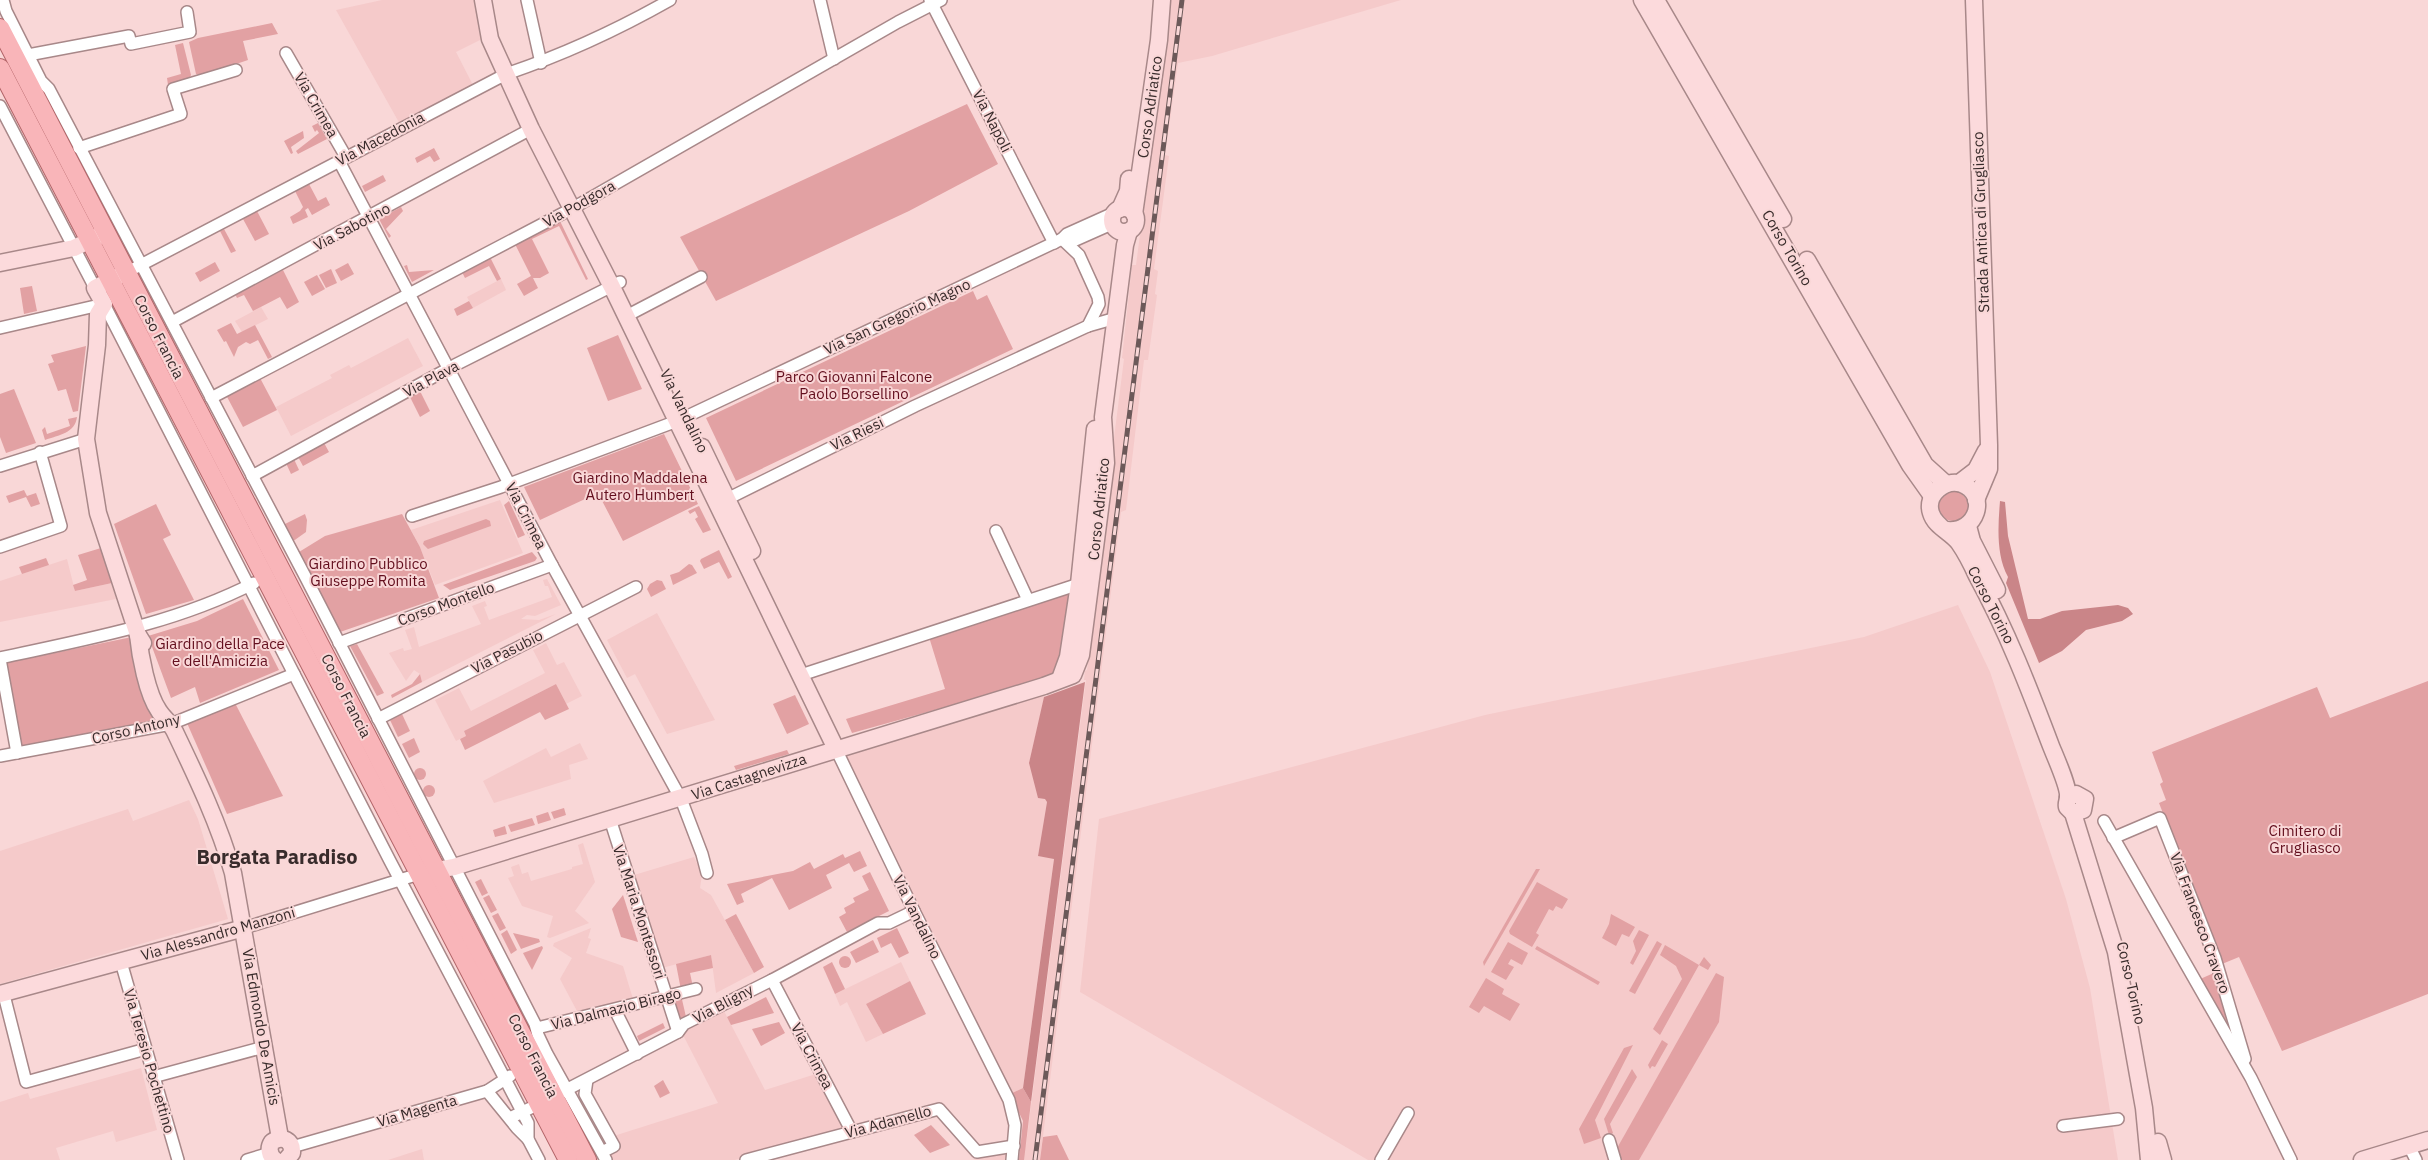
<svg xmlns="http://www.w3.org/2000/svg" width="2428" height="1160" font-family="'IBM Plex Sans',sans-serif">
<rect width="100%" height="100%" fill="#f9d7d7"/>
<g fill="#f5caca">
<path d="M382,0H481L488,36L456,52L475,89L401,126L336,10Z"/>
<path d="M1171,0H1401L1212,56L1178,63L1165,155L1169,156L1154,269L1158,271L1155,294L1157,295L1148,360H1144L1126,510L1121,512L1040,1160H973L1026,1145L1086,680H1084L1085,671L1087,670L1107,509L1106,501L1124,359L1122,358L1132,265H1136Z"/>
<path d="M501,279L506,290L473,308L467,297Z"/>
<path d="M261,307L268,319L242,332L235,321Z"/>
<path d="M408,338L423,366L291,436L276,407L332,378L330,375L349,365L351,368Z"/>
<path d="M500,500L523,553L435,585L420,547L411,530Z"/>
<path d="M67,559L75,591L112,583L116,599L0,622V581Z"/>
<path d="M547,579L561,605L535,616L527,615L521,619L539,620L556,614L422,682L420,674L414,670L406,681L389,653L403,648L404,651L412,649L405,630L414,627L419,647L481,624L472,606L485,601L487,606L484,607L489,620L552,597L548,586H545L543,580Z"/>
<path d="M1958,605L1990,672L2066,899L2090,988L2118,1160H1368L1080,992L1099,819L1485,715L1864,637Z"/>
<path d="M657,613L715,720L667,734L635,674L627,678L607,640Z"/>
<path d="M546,643L557,665L564,662L582,696L566,704L556,684L464,731L466,736L456,741L435,700L459,688L471,711L545,673L533,650Z"/>
<path d="M1046,691L1029,763L1047,802L1038,856L1054,858L1023,1088L1010,1094L838,750Z"/>
<path d="M580,743L588,759L569,765L571,779L494,803L483,781L546,748L551,757Z"/>
<path d="M189,800L198,819L228,919L0,984V851L128,809L133,821Z"/>
<path d="M583,843L595,882L575,911L589,923L550,938L547,937L553,916L522,906L508,878L514,876L511,867L519,864L522,874L528,872L531,881L572,869V867L583,864L578,845Z"/>
<path d="M694,857L702,874L700,888L711,895L754,973L716,993L711,955L662,968L634,875Z"/>
<path d="M591,928L588,938L591,939L586,953L623,966L633,999L577,1011L560,979L572,958L553,946L554,943Z"/>
<path d="M901,962L910,981L866,1004L883,1034L866,1042L847,1002L840,1006L835,994Z"/>
<path d="M724,1011L765,1090L819,1073L849,1131L837,1132L735,1160H589L582,1146L718,1103L682,1033Z"/>
<path d="M141,1068L157,1130L116,1142L113,1131L56,1148L60,1160H0V1102L28,1093L30,1099Z"/>
<path d="M422,1149L424,1160H388Z"/>
</g>
<g fill="#e2a1a3">
<path d="M272,23L278,34L243,41L248,60L201,76L196,74L189,42L198,38Z"/>
<path d="M183,43L191,75L189,79L168,85L167,78L181,74L175,45Z"/>
<path d="M967,104L998,164L909,211L716,301L680,237Z"/>
<path d="M318,123L327,139L298,154L296,151L319,133L317,130L315,132L312,126Z"/>
<path d="M303,131L304,138L291,147L293,153L291,154L284,141Z"/>
<path d="M434,148L440,159L434,162L430,156L417,163L415,158Z"/>
<path d="M383,175L386,181L365,192L362,186Z"/>
<path d="M309,184L318,201L326,197L330,205L312,215L308,208L305,210L308,217L293,224L290,217L300,211L303,207L295,191Z"/>
<path d="M401,207L403,211L386,229L391,236L389,238L379,219Z"/>
<path d="M257,211L269,234L255,241L243,219Z"/>
<path d="M560,221L588,279L586,280L559,226L532,239L549,273L540,278H533L538,288L524,296L517,284L531,276L515,244Z"/>
<path d="M224,229L236,251L231,253L220,231Z"/>
<path d="M490,257L501,279L497,281L489,266L465,278L462,272Z"/>
<path d="M215,262L220,271L200,282L195,273Z"/>
<path d="M348,263L354,274L341,281L335,270Z"/>
<path d="M407,265L409,272L434,270L412,282L404,266Z"/>
<path d="M331,269L337,283L326,288L319,275Z"/>
<path d="M283,270L299,302L287,309L280,297L253,311L244,295L237,298L235,294Z"/>
<path d="M317,275L325,289L312,296L304,282Z"/>
<path d="M32,286L37,311L24,314L20,288Z"/>
<path d="M973,291L977,300L987,295L1013,349L736,481L706,418Z"/>
<path d="M469,301L473,308L457,316L454,309Z"/>
<path d="M231,323L237,334L255,325L272,357L268,359L258,340L250,344L246,342L238,347L234,357L226,341L224,342L217,330Z"/>
<path d="M618,335L642,389L608,401L587,348Z"/>
<path d="M86,346L78,411L73,412L66,389L58,391L48,364L54,362L51,355Z"/>
<path d="M260,378L277,410L243,427L226,395Z"/>
<path d="M14,389L36,443L6,453L0,437V394Z"/>
<path d="M420,391L430,411L420,417L410,397Z"/>
<path d="M77,417C75,433 59,435 45,440L42,430L45,427L47,434L70,426L68,419Z"/>
<path d="M664,434L698,504L623,541L598,493L540,520L524,487Z"/>
<path d="M323,441L329,452L303,466L297,455L318,444L319,446L323,445Z"/>
<path d="M293,457L299,470L291,474L285,461Z"/>
<path d="M24,490L27,496L36,493L40,504L31,507L26,497L9,503L6,496Z"/>
<circle cx="1953" cy="506" r="15"/>
<path d="M509,501L525,535L518,538L504,505Z"/>
<path d="M156,504L171,535L163,539L194,600L146,614L114,524Z"/>
<path d="M699,506L711,530L703,533L695,519L698,517L695,511L690,514L688,511Z"/>
<path d="M305,514L307,520L306,532L292,542L283,525Z"/>
<path d="M402,514L420,547L439,598L340,632L299,552L325,536Z"/>
<path d="M486,519L490,521L491,526L488,527L428,549L423,544L424,541Z"/>
<path d="M101,548L112,583L75,591L73,585L87,580L78,555Z"/>
<path d="M719,550L732,577L728,579L719,562L704,569L700,561L701,559Z"/>
<path d="M532,552L537,558L535,561L450,590L443,585Z"/>
<path d="M46,558L49,565L22,574L19,567Z"/>
<path d="M689,564L692,565L697,573L673,585L670,575L679,572Z"/>
<path d="M657,580L662,581L666,589L651,597L647,589L650,584Z"/>
<path d="M1073,589C1070,610 1070,657 1056,671C1052,675 1047,677 1042,680L852,733L846,719L945,689L929,637Z"/>
<path d="M243,599L279,670L200,703L195,687L171,698L148,636L197,621Z"/>
<path d="M132,637L155,722L22,748L6,663Z"/>
<path d="M357,644L384,693L377,696L350,646Z"/>
<path d="M420,674L422,682L392,698L391,695L412,684Z"/>
<path d="M2428,681V994L2282,1051L2239,957L2222,964L2159,803L2166,800L2160,784L2163,782L2152,752L2317,687L2330,718Z"/>
<path d="M556,684L569,709L545,720L540,712L465,750L460,739L466,736L464,731Z"/>
<path d="M795,695L809,724L787,734L773,704Z"/>
<path d="M235,703L283,796L227,814L187,723Z"/>
<path d="M402,714L410,731L398,737L390,720Z"/>
<path d="M414,738L420,752L409,758L402,744Z"/>
<path d="M787,750L789,754L736,770L734,766Z"/>
<circle cx="420" cy="774" r="6"/>
<circle cx="429" cy="791" r="6"/>
<path d="M564,808L566,815L554,819L551,812Z"/>
<path d="M548,812L551,820L538,824L536,816Z"/>
<path d="M532,818L535,825L511,832L508,825Z"/>
<path d="M505,826L507,834L495,837L493,830Z"/>
<path d="M860,851L867,866L854,872L849,863L826,875L832,888L789,910L772,878L741,894L744,902L737,905L727,884L793,871L810,862L814,869L843,854L845,858Z"/>
<path d="M1536,869H1540L1484,966L1483,962Z"/>
<path d="M870,872L889,911L847,932L839,917L846,913L844,908L855,902L853,898L869,890L862,876Z"/>
<path d="M481,879L488,893L482,896L475,882Z"/>
<path d="M1537,882L1568,899L1562,909L1556,906L1553,911L1549,909L1536,933L1539,935L1532,947L1510,934L1509,931Z"/>
<path d="M489,895L497,910L491,913L483,898Z"/>
<path d="M623,895L638,942L621,937L612,909Z"/>
<path d="M498,913L506,928L500,931L492,916Z"/>
<path d="M736,914L764,967L754,973L725,920Z"/>
<path d="M1611,914L1635,927L1629,937L1622,934L1616,946L1602,938L1609,924Z"/>
<path d="M897,928L909,953L899,958L891,943L881,948L877,938Z"/>
<path d="M507,930L517,950L511,954L501,934Z"/>
<path d="M1639,930L1649,935L1633,965L1630,963L1636,951L1633,941Z"/>
<path d="M513,933L539,939L540,942L521,949Z"/>
<path d="M873,940L879,952L856,963L850,952Z"/>
<path d="M1657,941L1662,944L1635,994L1629,991Z"/>
<path d="M1508,942L1528,953L1522,965L1511,959L1508,964L1514,967L1506,980L1491,972Z"/>
<path d="M1665,945L1699,965L1704,957L1711,965L1708,970L1699,965L1660,1035L1653,1029L1682,979L1676,966L1660,955Z"/>
<path d="M542,946L543,948L532,970L523,953Z"/>
<path d="M1537,946L1600,982L1598,985L1535,949Z"/>
<path d="M711,955L713,968L690,973L693,987L681,990L676,964Z"/>
<circle cx="845" cy="962" r="6"/>
<path d="M832,962L845,989L835,994L823,967Z"/>
<path d="M2216,972L2236,1042L2198,980Z"/>
<path d="M1716,973L1724,977L1719,1022L1639,1160H1617L1616,1150Z"/>
<path d="M1486,978L1504,989L1502,994L1520,1004L1510,1021L1484,1006L1479,1013L1469,1007Z"/>
<path d="M910,981L926,1014L883,1034L866,1004Z"/>
<path d="M681,995L686,1017L676,1022L669,997Z"/>
<path d="M766,997L774,1013L731,1025L727,1017Z"/>
<path d="M779,1022L785,1033L761,1046L752,1029Z"/>
<path d="M663,1023L665,1028L639,1041L637,1036Z"/>
<path d="M1662,1040L1668,1044L1655,1067L1652,1066L1650,1069L1648,1065Z"/>
<path d="M1633,1045L1595,1120L1601,1138L1584,1144L1579,1129L1624,1048Z"/>
<path d="M1632,1069L1637,1077L1610,1124L1613,1133L1609,1135L1604,1119Z"/>
<path d="M663,1080L670,1093L660,1098L654,1086Z"/>
<path d="M1023,1088L1031,1102L1024,1160H1019L1023,1121L1010,1094Z"/>
<path d="M931,1125L950,1145L930,1153L914,1135Z"/>
<path d="M1057,1135L1069,1160H1040L1043,1137Z"/>
</g>
<g fill="#ca8588">
<path d="M2000,501L2005,502L2008,536L2028,619H2040L2062,611L2118,605L2128,608L2133,614L2122,621L2086,630L2062,651L2039,663L2006,583L2008,577C1996,555 1998,526 2000,501Z"/>
<path d="M1085,682L1031,1102L1023,1088L1054,859L1038,856L1047,802L1045,799L1038,798L1029,763L1044,697Z"/>
</g>
<g fill="none" stroke-linecap="round" stroke-linejoin="round">
<defs>
<g id="street">
<path d="M3,0L6,11L41,81L49,89L306,578L535,1024L538,1035L547,1054L606,1160"/>
<path d="M527,0L541,63"/>
<path d="M820,0L834,59"/>
<path d="M930,0L1054,243"/>
<path d="M286,53L346,157"/>
<path d="M28,55L129,36L131,44L190,32L187,12"/>
<path d="M0,106L95,288"/>
<path d="M79,148L181,114L173,89L236,70"/>
<path d="M339,161L552,565L681,799L702,854L707,873"/>
<path d="M1114,226H1107L1071,242L1062,239L1067,234L1116,212"/>
<path d="M135,268L506,74C563,55 617,30 670,0"/>
<path d="M634,312L701,277"/>
<path d="M172,322L531,129"/>
<path d="M0,328L104,304L390,861L505,1079L528,1123V1139L539,1160"/>
<path d="M211,398L573,208L898,22L941,0"/>
<path d="M0,466L86,439"/>
<path d="M252,476L455,365L620,282"/>
<path d="M721,502L915,406L1088,326L1109,320"/>
<path d="M412,516L501,487L677,421L1062,239L1079,255L1098,297L1099,304L1088,326"/>
<path d="M996,531L1028,600"/>
<path d="M0,547L61,526L40,452"/>
<path d="M339,643L552,565"/>
<path d="M0,658C87,639 174,624 254,583"/>
<path d="M0,659L17,753"/>
<path d="M801,675L1079,584"/>
<path d="M378,719L636,587"/>
<path d="M836,749L914,911L1009,1100L1015,1125L1012,1160"/>
<path d="M0,756L171,724L294,674"/>
<path d="M610,819L678,1032"/>
<path d="M2104,821L2251,1078L2291,1160"/>
<path d="M2113,838L2160,818L2215,958L2245,1059"/>
<path d="M244,928L419,874"/>
<path d="M121,962L178,1160"/>
<path d="M772,980L852,1132"/>
<path d="M4,995L26,1082L146,1049"/>
<path d="M615,1010L637,1054"/>
<path d="M537,1028L696,989"/>
<path d="M153,1077L264,1047"/>
<path d="M587,1080L585,1094L614,1146L602,1152"/>
<path d="M487,1091L517,1128L528,1139"/>
<path d="M562,1092L678,1032L684,1024L772,980L878,923H889L914,911"/>
<path d="M510,1118L543,1102"/>
<path d="M2063,1126L2118,1119"/>
<path d="M1609,1140L1615,1160"/>
<path d="M2409,1146L2416,1160"/>
<path d="M292,1147L487,1091L510,1076"/>
<path d="M247,1160L270,1153"/>
<path d="M746,1160L939,1109L977,1152L1014,1146"/>
<path d="M1381,1160L1408,1113"/>
</g>
<g id="secondary">
<path d="M483,0L490,39L531,129L612,287L836,749"/>
<path d="M1642,0L1910,465L1932,496"/>
<path d="M1656,0L1783,219"/>
<path d="M1974,0L1989,445V469L1976,500"/>
<circle cx="1124" cy="220" r="12"/>
<path d="M1120,209L1128,191L1129,179"/>
<path d="M1134,214L1159,40L1162,0"/>
<path d="M1807,260L1925,465L1946,484"/>
<path d="M0,263L74,248L101,235"/>
<path d="M122,274L95,288L104,304L98,314L97,345L86,439L98,513L138,635L143,643"/>
<path d="M702,447L752,551"/>
<path d="M1959,483L1976,470L1986,451"/>
<path d="M1968,526L1972,541L1997,590"/>
<path d="M1947,530C1977,533 1989,495 1962,484C1945,478 1925,495 1931,513C1935,527 1951,532 1959,543C1966,553 1972,565 1977,576C2007,631 2029,688 2051,746C2055,756 2069,787 2068,797C2068,801 2066,803 2067,807L2073,813L2116,952L2144,1108L2149,1160"/>
<path d="M138,635C140,655 147,694 159,711C164,719 171,723 175,732C197,778 219,824 233,873L280,1138"/>
<path d="M1060,679L1068,657L1079,584L1095,429"/>
<path d="M2068,797L2076,794L2085,799L2083,810L2073,813"/>
<path d="M426,872L454,867L1044,686L1073,675L1081,655L1106,463L1103,417L1125,245L1129,231"/>
<path d="M0,994L244,928"/>
<path d="M2158,1142L2163,1160"/>
<path d="M275,1160C269,1155 268,1148 272,1142C282,1135 293,1140 292,1153L286,1160"/>
<path d="M2362,1160L2428,1140"/>
</g>
<g id="primary">
<path d="M0,28L587,1160"/>
<path d="M0,68L568,1160"/>
</g>
</defs>
<use href="#street" stroke="#a88889" stroke-width="14"/>
<use href="#secondary" stroke="#a88889" stroke-width="19"/>
<use href="#primary" stroke="#b36569" stroke-width="20"/>
<use href="#street" stroke="#fff" stroke-width="11"/>
<use href="#secondary" stroke="#fcdadc" stroke-width="16"/>
<use href="#primary" stroke="#f9b5b9" stroke-width="18"/>
<defs>
<path id="rail" d="M1035,1160L1182,0"/>
</defs>
<use href="#rail" stroke="#6c5959" stroke-width="5"/>
<use href="#rail" stroke="#f9d7d7" stroke-width="3" stroke-dasharray="9" stroke-linecap="butt"/>
</g>
<g text-anchor="middle" stroke-width="4" stroke-linejoin="round" paint-order="stroke">
<g font-size="15" fill="#382b2b" stroke="#f9d7d7">
<text transform="translate(316 105) rotate(60)" y="5">Via Crimea</text>
<text transform="translate(1150 107) rotate(-82)" y="5">Corso Adriatico</text>
<text transform="translate(992 121) rotate(63)" y="5">Via Napoli</text>
<text transform="translate(380 139) rotate(-28)" y="5">Via Macedonia</text>
<text transform="translate(579 204) rotate(-29)" y="5">Via Podgora</text>
<text transform="translate(1981 222) rotate(-92)" y="5">Strada Antica di Grugliasco</text>
<text transform="translate(352 227) rotate(-28)" y="5">Via Sabotino</text>
<text transform="translate(1787 248) rotate(60)" y="5">Corso Torino</text>
<text transform="translate(897 317) rotate(-25)" y="5">Via San Gregorio Magno</text>
<text transform="translate(159 337) rotate(63)" y="5">Corso Francia</text>
<text transform="translate(431 379) rotate(-28)" y="5">Via Plava</text>
<text transform="translate(684 411) rotate(64)" y="5">Via Vandalino</text>
<text transform="translate(857 434) rotate(-26)" y="5">Via Riesi</text>
<text transform="translate(1099 509) rotate(-84)" y="5">Corso Adriatico</text>
<text transform="translate(526 516) rotate(63)" y="5">Via Crimea</text>
<text transform="translate(446 604) rotate(-20)" y="5">Corso Montello</text>
<text transform="translate(1991 605) rotate(63)" y="5">Corso Torino</text>
<text transform="translate(507 652) rotate(-27)" y="5">Via Pasubio</text>
<text transform="translate(346 696) rotate(63)" y="5">Corso Francia</text>
<text transform="translate(136 729) rotate(-13)" y="5">Corso Antony</text>
<text transform="translate(749 777) rotate(-18)" y="5">Via Castagnevizza</text>
<text transform="translate(639 912) rotate(72)" y="5">Via Maria Montessori</text>
<text transform="translate(917 917) rotate(64)" y="5">Via Vandalino</text>
<text transform="translate(2200 923) rotate(70)" y="5">Via Francesco Cravero</text>
<text transform="translate(218 934) rotate(-16)" y="5">Via Alessandro Manzoni</text>
<text transform="translate(2131 983) rotate(77)" y="5">Corso Torino</text>
<text transform="translate(723 1004) rotate(-28)" y="5">Via Bligny</text>
<text transform="translate(616 1009) rotate(-14)" y="5">Via Dalmazio Birago</text>
<text transform="translate(261 1027) rotate(80)" y="5">Via Edmondo De Amicis</text>
<text transform="translate(533 1056) rotate(63)" y="5">Corso Francia</text>
<text transform="translate(812 1056) rotate(62)" y="5">Via Crimea</text>
<text transform="translate(149 1061) rotate(74)" y="5">Via Teresio Pochettino</text>
<text transform="translate(417 1111) rotate(-16)" y="5">Via Magenta</text>
<text transform="translate(888 1122) rotate(-15)" y="5">Via Adamello</text>
</g>
<g font-size="15" fill="#630f1e" stroke="#f9d7d7">
<text x="854" y="382">Parco Giovanni Falcone<tspan x="854" dy="17">Paolo Borsellino</tspan></text>
<text x="640" y="483">Giardino Maddalena<tspan x="640" dy="17">Autero Humbert</tspan></text>
<text x="368" y="569">Giardino Pubblico<tspan x="368" dy="17">Giuseppe Romita</tspan></text>
<text x="220" y="649">Giardino della Pace<tspan x="220" dy="17">e dell'Amicizia</tspan></text>
<text x="2305" y="836">Cimitero di<tspan x="2305" dy="17">Grugliasco</tspan></text>
</g>
<g font-size="20" font-weight="bold" fill="#382b2b" stroke="#f9d7d7">
<text x="277" y="864">Borgata Paradiso</text>
</g>
</g>
</svg>
